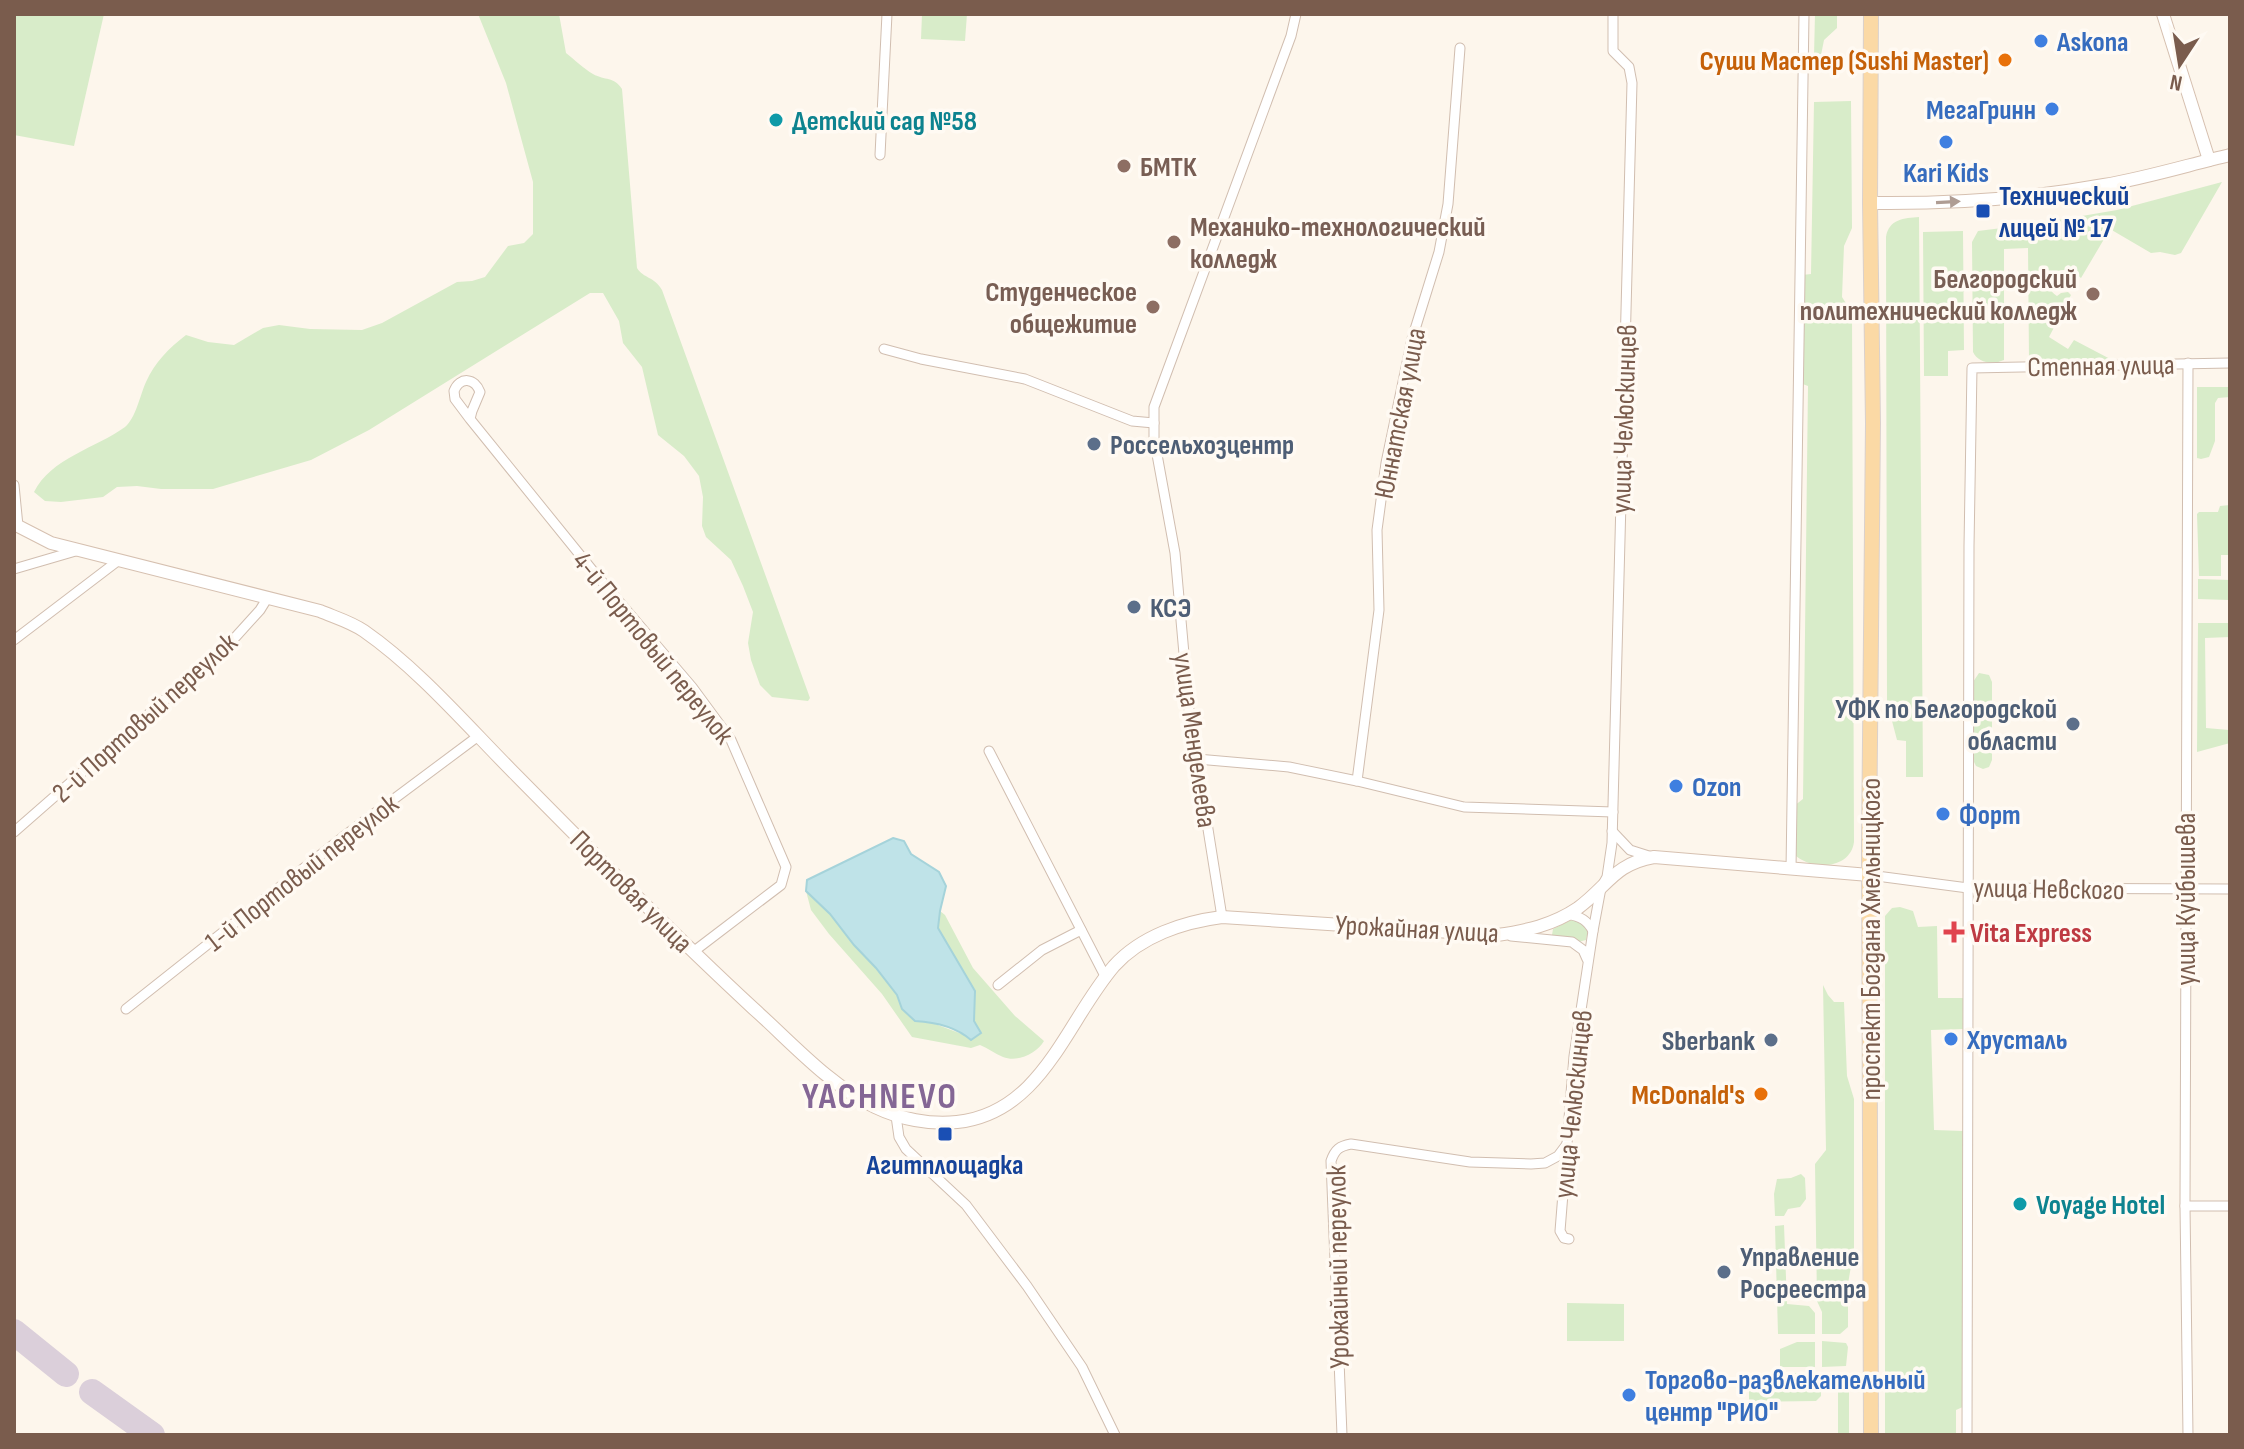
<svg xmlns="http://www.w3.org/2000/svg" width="2244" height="1449" font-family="'Sofia Sans Condensed',sans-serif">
<rect width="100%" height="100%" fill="#fdf6ec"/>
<g fill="#d8ecc9">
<path d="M14,14H104L74,146L14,135Z"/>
<path d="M478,14H559L566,53C575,60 584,69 593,74C605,81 614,76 622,89L637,268C644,279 654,276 662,290L810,698L808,701L772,697L760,685L751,660L748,643L753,612L743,586L731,560L706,537L702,526L703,497L699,476L684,456L658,435L642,367L623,343L619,321L603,293H590L369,430L311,460L213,489H161L137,486L117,487L103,497L61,502L45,501L34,492C51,458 96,448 125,427C136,418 140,395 146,382C155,362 169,348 186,335L208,342L234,345L263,328L279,325L310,329L362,330L382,323L457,282L472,281L485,277L508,246L524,243L533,234V182L506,83Z"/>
<path d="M922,14H967L965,41L921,39Z"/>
<path d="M1815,14H1837V28L1824,40L1821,55L1814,56Z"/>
<path d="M1851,101L1852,228L1844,246L1842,297L1852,313L1854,842C1850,871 1809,870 1794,854V806L1803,799L1808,386L1800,383L1802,275L1811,274L1814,102Z"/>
<path d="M2222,182L2181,253L2175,255L2160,252L2151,253L2110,229L2081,278C2071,269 2063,267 2052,275C2048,284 2049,291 2057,296L2061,293L2068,292L2071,295L2049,337L2068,349L2074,340L2114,361L2031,362L2029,358L2028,248L2004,249V360C1993,365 1978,363 1973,352L1972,242L1978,231L2035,224L2117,210Z"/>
<path d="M1919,217L1923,777H1906V741L1897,740L1887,702L1886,237C1889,219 1904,218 1919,217Z"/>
<path d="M1963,231L1964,350L1948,351V376H1924L1923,232Z"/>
<path d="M2197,387H2230V397L2218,398L2215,403V441L2209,457L2201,459L2197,458Z"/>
<path d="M2230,505V555H2221V576H2199L2197,514L2199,512H2218L2220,506Z"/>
<path d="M2198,579L2230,580V637L2205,638L2206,728L2229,730L2230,743L2197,752L2198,623H2229V600L2198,599Z"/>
<path d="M1979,673L1989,675L1992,682V760L1989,767L1983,769L1976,766L1973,760V682Z"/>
<path d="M806,891L830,914L854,945L876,968L897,995L902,1009L915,1021L930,1022L967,1036L974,1021L975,991L938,928L940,911L945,915L973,968L1015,1016L1044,1041C1037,1053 1018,1063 1003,1057C995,1054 988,1048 980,1045L971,1048L912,1037L882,994L829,934L811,910Z"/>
<path d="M1900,907L1913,911L1918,927L1937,926L1938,998H1963L1964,1029L1931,1030L1934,1130L1963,1131L1965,1406L1956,1410V1435H1885V916L1892,908Z"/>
<path d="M1573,919L1582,922L1588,930L1586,940L1578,942L1552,935L1553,929Z"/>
<path d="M1823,985L1828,995L1834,1002H1844L1847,1076L1854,1099V1248L1848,1284V1327L1840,1334H1822V1312L1817,1301L1815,1164L1826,1150Z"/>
<path d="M1801,1174L1805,1178L1806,1199L1800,1207L1788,1209L1784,1216H1775L1774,1194L1777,1179L1791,1178Z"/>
<path d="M1784,1225L1787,1304L1809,1306L1815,1313V1334H1778L1775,1226Z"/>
<path d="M1567,1303L1624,1304V1341H1567Z"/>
<path d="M1822,1341L1846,1343L1848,1347L1846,1366L1822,1367Z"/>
<path d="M1797,1342H1815V1367H1780V1349Z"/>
<path d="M1753,1373H1821V1396L1816,1401L1749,1402V1380Z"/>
<path d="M1838,1378L1844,1379L1849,1388V1435H1838Z"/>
</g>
<path fill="#bfe3e8" stroke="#a5d3da" stroke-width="2" d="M893,838L904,841L911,854L939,872L946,886L940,911L938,928L975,991L974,1021L981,1033L971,1040C956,1027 934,1022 915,1021L902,1009L897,995L876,968L854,945L830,914L806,891L807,880Z"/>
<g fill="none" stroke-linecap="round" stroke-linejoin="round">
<g stroke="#dbcfda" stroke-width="26">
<path d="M14,1332L66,1374"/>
<path d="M92,1392L152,1435"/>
</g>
<defs>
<g id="street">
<path d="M880,155L887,14"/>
<path d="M884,349L921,359L1025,379L1132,421L1154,423"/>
<path d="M2188,363L2185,1206L2188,1435"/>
<path d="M470,419L472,411L480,392C475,378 460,376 454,391L455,399L470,419L593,571L692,687L731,740L786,867L781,885L693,952"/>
<path d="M14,485L18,526"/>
<path d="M14,569L79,550"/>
<path d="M14,640L119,560"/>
<path d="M989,751L1106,978"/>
<path d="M1197,759L1289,767L1357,781L1464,807L1613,812"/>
<path d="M1357,781L1379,610L1377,530L1386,463L1412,339L1439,252L1448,204L1460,48"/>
<path d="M1612,831L1630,850L1652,857"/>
<path d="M14,832L231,642L260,610L268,597"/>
<path d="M1791,869L1804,14"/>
<path d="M1869,875L1968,888L2230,889"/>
<path d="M1568,914C1581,917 1587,920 1593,931"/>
<path d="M1222,917L1189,710L1175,553L1154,438V407L1291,36L1296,14"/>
<path d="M1511,936L1572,942L1583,950L1587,959"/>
<path d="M998,985L1042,950L1081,930"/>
<path d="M126,1009L343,837L477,737"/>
<path d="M896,1116L899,1137L906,1149L966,1205L1027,1286L1082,1367L1115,1435"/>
<path d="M2185,1206H2230"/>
<path d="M1569,1239L1564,1238L1560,1231L1574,1056L1593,931L1601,888L1607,877L1612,843L1632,83L1629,67L1613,51V14"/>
<path d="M1342,1435L1331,1161C1335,1149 1340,1146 1351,1144L1470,1162L1531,1164L1545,1163L1558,1156L1567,1144"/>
<path d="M1967,1435L1969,546L1972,368L2230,363"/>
</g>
<g id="secondary">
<path d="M2163,14L2209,160"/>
<path d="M1870,203C1948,204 2027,199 2104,185C2146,178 2188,165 2230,155"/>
<path d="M14,524L51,543L320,611C334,617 351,622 364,631C420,670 469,728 517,776C595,855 673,934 754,1009C792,1043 829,1085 875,1107C900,1119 930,1125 957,1122C1042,1113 1066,1022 1114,966C1141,936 1183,922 1222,917L1497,935C1526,931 1553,925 1578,908C1608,886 1614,864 1654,857L1869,875"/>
</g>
<path id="primary" d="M1871,1435L1869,847L1873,423L1870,203L1871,14"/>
</defs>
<use href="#street" stroke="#d1beb0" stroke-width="11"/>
<use href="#secondary" stroke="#d6c0b0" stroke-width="14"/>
<use href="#primary" stroke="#dad1cd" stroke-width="16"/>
<use href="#street" stroke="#fff" stroke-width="9"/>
<use href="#secondary" stroke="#fff" stroke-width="12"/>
<use href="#primary" stroke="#fbd9a5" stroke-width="14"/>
</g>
<defs><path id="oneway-solid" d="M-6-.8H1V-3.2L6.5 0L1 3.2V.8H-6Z" transform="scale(2)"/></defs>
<use fill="#af9d94" href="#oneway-solid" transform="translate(1948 202) rotate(-3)"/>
<g fill="#3f7fe0" stroke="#fffaf3" stroke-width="3">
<circle cx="2041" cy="41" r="8"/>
<circle cx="2052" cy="109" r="8"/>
<circle cx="1946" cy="142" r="8"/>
<circle cx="1676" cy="786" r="8"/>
<circle cx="1943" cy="814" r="8"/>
<circle cx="1951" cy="1039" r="8"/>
<circle cx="1629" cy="1395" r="8"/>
</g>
<g fill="#e8710a" stroke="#fffaf3" stroke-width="3">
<circle cx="2005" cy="60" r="8"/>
<circle cx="1761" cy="1094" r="8"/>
</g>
<g fill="#0f9aa8" stroke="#fffaf3" stroke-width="3">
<circle cx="776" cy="120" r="8"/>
<circle cx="2020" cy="1204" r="8"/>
</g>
<g fill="#8d6e63" stroke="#fffaf3" stroke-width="3">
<circle cx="1124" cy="166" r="8"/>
<circle cx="1174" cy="242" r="8"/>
<circle cx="2093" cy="294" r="8"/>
<circle cx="1153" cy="307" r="8"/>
</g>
<g fill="#1a4fb4" stroke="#fffaf3" stroke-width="3">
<rect x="1975" y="203" width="16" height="16" rx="4"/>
<rect x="937" y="1126" width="16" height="16" rx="4"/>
</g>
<g fill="#5c6f8a" stroke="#fffaf3" stroke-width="3">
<circle cx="1094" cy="444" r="8"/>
<circle cx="1134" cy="607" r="8"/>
<circle cx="2073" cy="724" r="8"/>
<circle cx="1771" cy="1040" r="8"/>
<circle cx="1724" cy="1272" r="8"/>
</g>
<path fill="#e0444e" stroke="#fffaf3" stroke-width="3" d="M1950 920h8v8h8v8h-8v8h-8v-8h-8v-8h8z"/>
<g text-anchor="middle" stroke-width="7" stroke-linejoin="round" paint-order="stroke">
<g font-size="28" font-weight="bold" fill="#366cbe" stroke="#fffaf3" text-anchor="start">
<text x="2057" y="51">Askona</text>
<text x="2036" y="119" text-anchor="end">МегаГринн</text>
<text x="1946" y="182" text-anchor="middle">Kari Kids</text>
<text x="1692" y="796">Ozon</text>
<text x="1959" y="824">Форт</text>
<text x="1967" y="1049">Хрусталь</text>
<text x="1645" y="1389">Торгово-развлекательный<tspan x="1645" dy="32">центр "РИО"</tspan></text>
</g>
<g font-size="28" font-weight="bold" fill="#c56008" stroke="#fffaf3" text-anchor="end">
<text x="1989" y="70">Суши Мастер (Sushi Master)</text>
<text x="1745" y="1104">McDonald's</text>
</g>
<g font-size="28" font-weight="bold" fill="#0d838f" stroke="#fffaf3" text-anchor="start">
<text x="792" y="130">Детский сад №58</text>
<text x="2036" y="1214">Voyage Hotel</text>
</g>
<g font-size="28" font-weight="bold" fill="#785e54" stroke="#fffaf3" text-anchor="start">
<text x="1140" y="176">БМТК</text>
<text x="1190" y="236">Механико-технологический<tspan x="1190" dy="32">колледж</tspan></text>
<text x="2077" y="288" text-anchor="end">Белгородский<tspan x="2077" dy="32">политехнический колледж</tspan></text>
<text x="1137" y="301" text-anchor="end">Студенческое<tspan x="1137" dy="32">общежитие</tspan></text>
</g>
<g font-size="28" font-weight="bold" fill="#164399" stroke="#fffaf3" text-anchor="start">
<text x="1999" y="205">Технический<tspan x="1999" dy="32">лицей № 17</tspan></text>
<text x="945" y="1174" text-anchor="middle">Агитплощадка</text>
</g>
<g font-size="28" fill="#7a5c4d" stroke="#fffaf3">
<text transform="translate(2101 365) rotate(-1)" y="10">Степная улица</text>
<text transform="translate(1399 413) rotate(-79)" y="10">Юннатская улица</text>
<text transform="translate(1623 419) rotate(-88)" y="10">улица Челюскинцев</text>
<text transform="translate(654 647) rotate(51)" y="10">4-й Портовый переулок</text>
<text transform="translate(144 717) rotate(-42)" y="10">2-й Портовый переулок</text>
<text transform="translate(1196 740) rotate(82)" y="10">улица Менделеева</text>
<text transform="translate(301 872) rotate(-38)" y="10">1-й Портовый переулок</text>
<text transform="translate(2049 888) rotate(1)" y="10">улица Невского</text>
<text transform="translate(632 891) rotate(45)" y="10">Портовая улица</text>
<text transform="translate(2185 899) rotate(-90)" y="10">улица Куйбышева</text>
<text transform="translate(1417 928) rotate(3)" y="10">Урожайная улица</text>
<text transform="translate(1870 939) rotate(-90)" y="10">проспект Богдана Хмельницкого</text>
<text transform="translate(1572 1104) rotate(-84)" y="10">улица Челюскинцев</text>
<text transform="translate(1337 1267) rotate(-91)" y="10">Урожайный переулок</text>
</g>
<g font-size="28" font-weight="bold" fill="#4e5e75" stroke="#fffaf3" text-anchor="start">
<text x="1110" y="454">Россельхозцентр</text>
<text x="1150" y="617">КСЭ</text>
<text x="2057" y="718" text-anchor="end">УФК по Белгородской<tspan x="2057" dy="32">области</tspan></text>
<text x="1755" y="1050" text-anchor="end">Sberbank</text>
<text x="1740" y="1266">Управление<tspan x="1740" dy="32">Росреестра</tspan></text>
</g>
<g font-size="28" font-weight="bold" fill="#be3a42" stroke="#fffaf3" text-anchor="start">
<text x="1970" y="942">Vita Express</text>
</g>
<g font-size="36" font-weight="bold" letter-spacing="2" fill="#846695" stroke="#fffaf3">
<text x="880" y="1108">YACHNEVO</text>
</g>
</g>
<rect width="2244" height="1449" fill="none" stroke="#7a5c4d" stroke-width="32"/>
<g transform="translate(2180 64) rotate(192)" stroke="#fffaf3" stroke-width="6" paint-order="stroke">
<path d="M0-6L14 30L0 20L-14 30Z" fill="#7a5c4d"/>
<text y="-12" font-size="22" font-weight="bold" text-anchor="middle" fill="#7a5c4d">N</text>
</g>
</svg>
